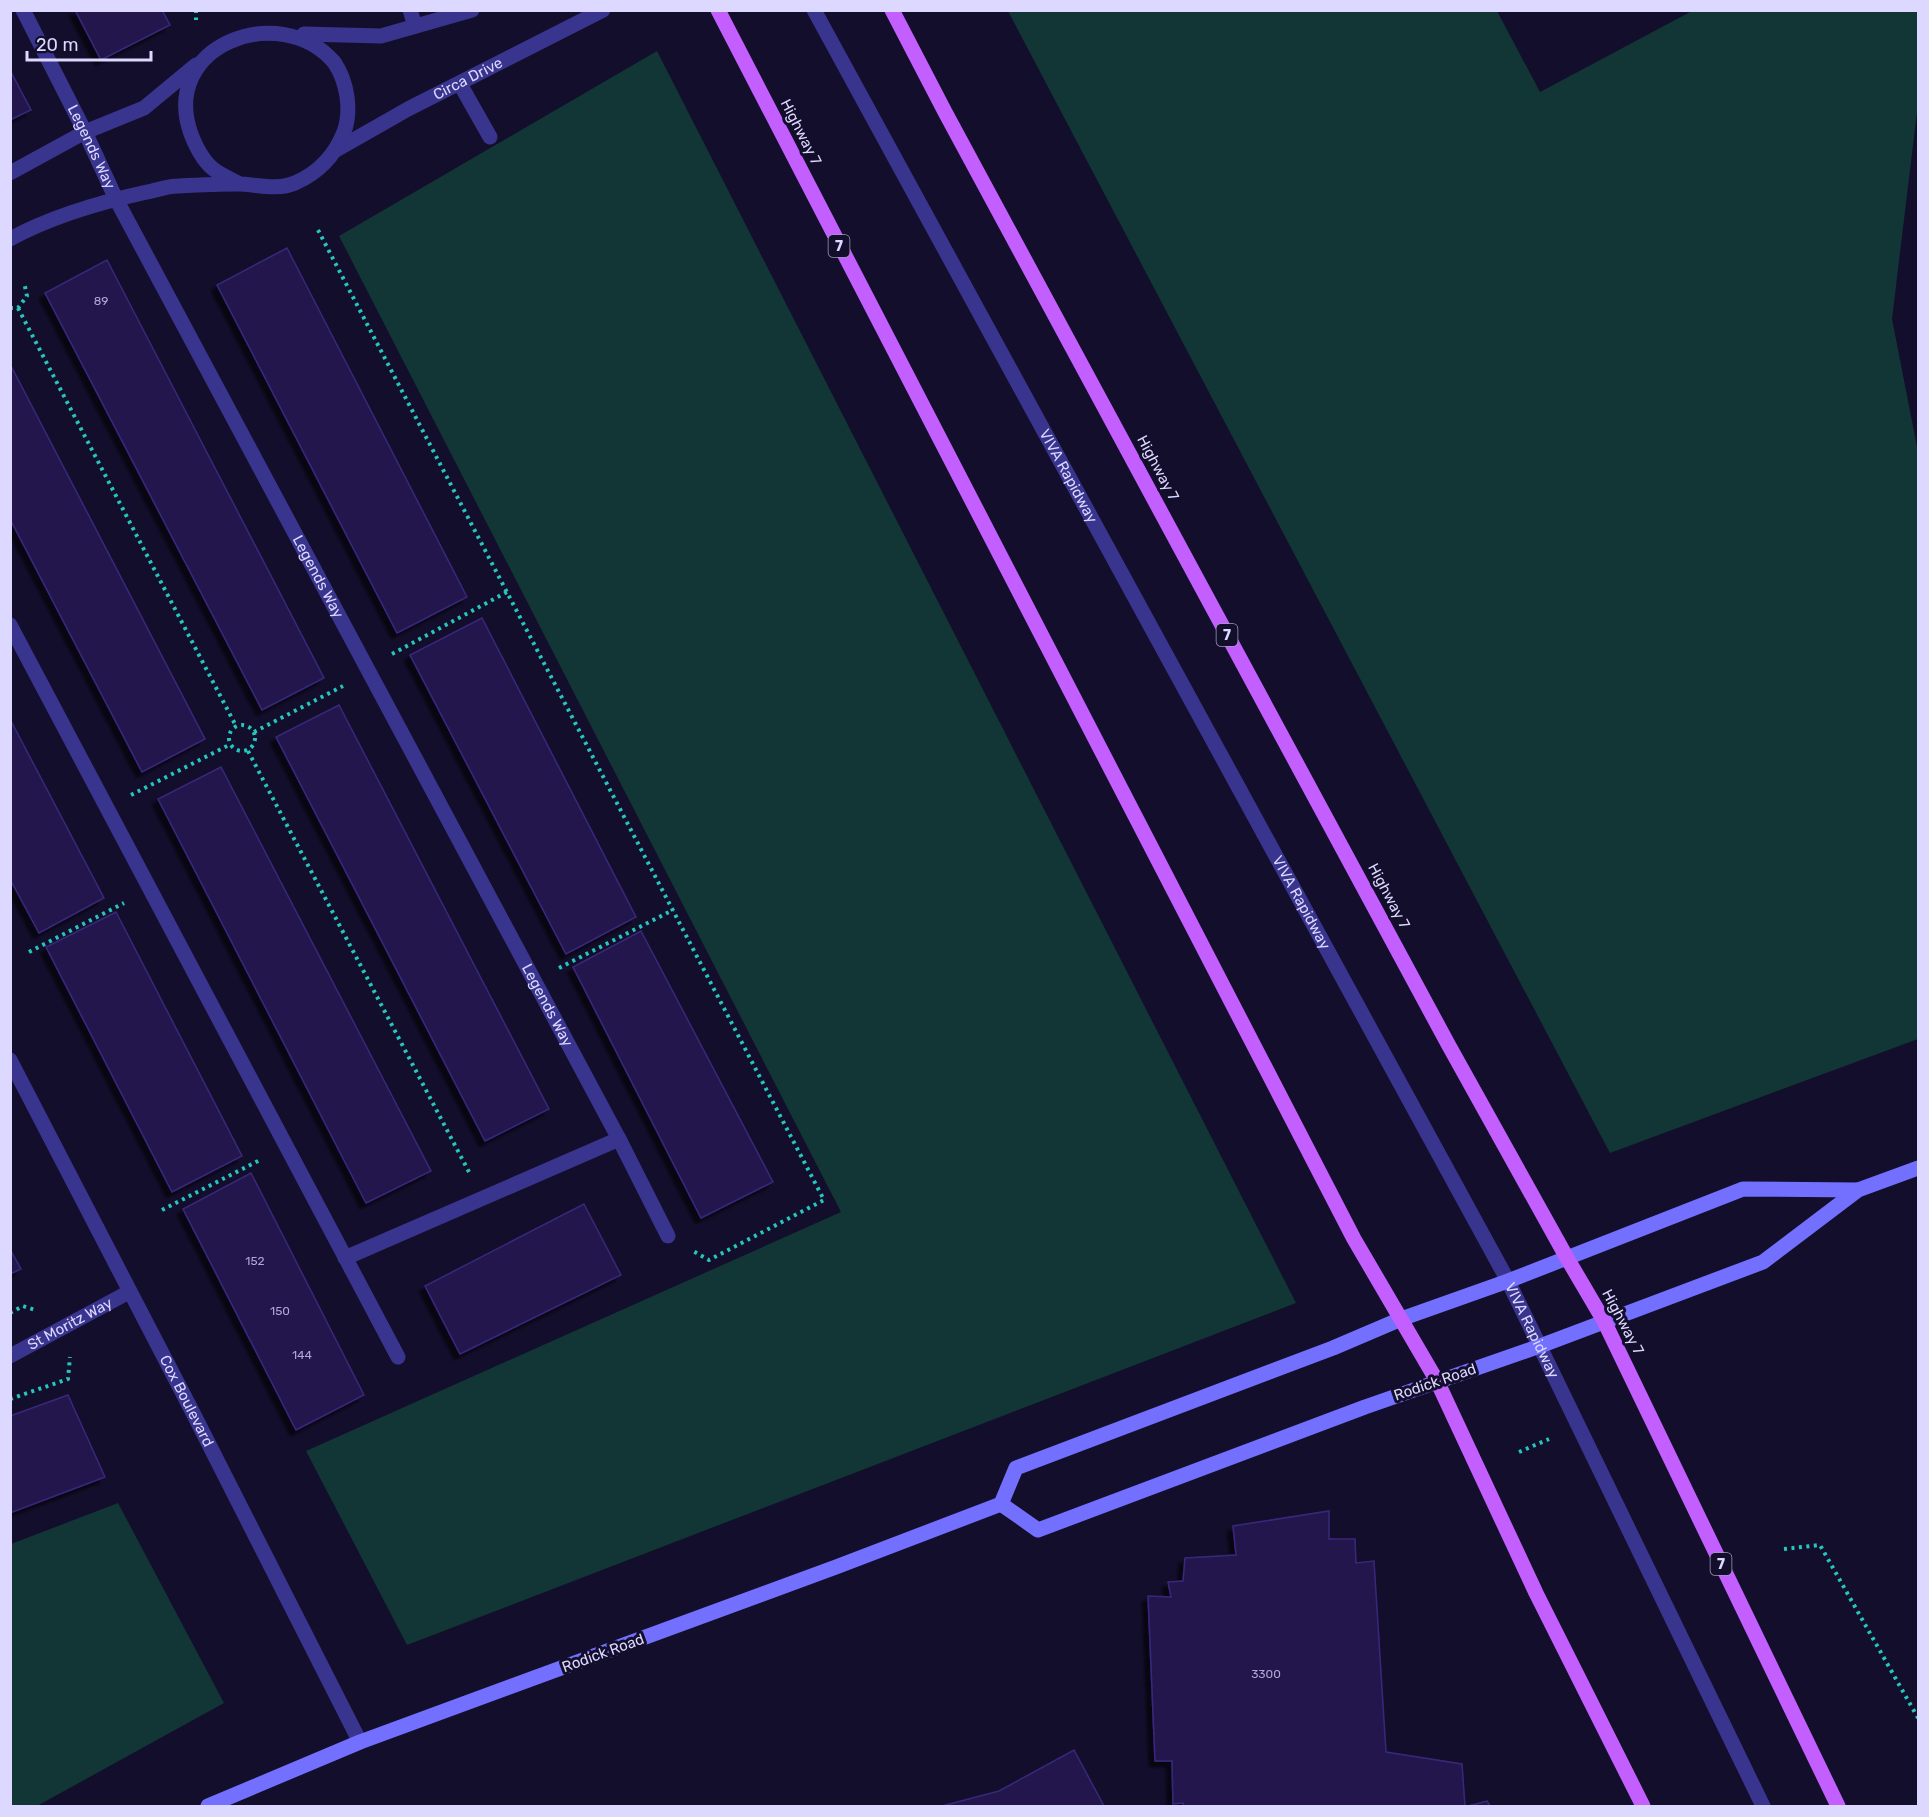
<svg xmlns="http://www.w3.org/2000/svg" width="1929" height="1817" font-family="Rubik,sans-serif">
<defs>
<filter id="shadow"><feDropShadow dx="-5.5" dy="5.5" stdDeviation="1.5" flood-color="#0009"/></filter>
</defs>
<rect width="100%" height="100%" fill="#130e2b"/>
<g fill="#113635">
<path d="M1008,11H1497L1540,92L1692,11H1918V104L1892,319L1918,452V1039L1610,1153Z"/>
<path d="M657,51L1296,1303L407,1645L306,1451L841,1212L339,236Z"/>
<path d="M118,1503L224,1703L37,1806H11V1544Z"/>
</g>
<g fill="#23184e" stroke="#39287c" stroke-width="1.5" filter="url(#shadow)">
<path d="M75,10H162L170,25L101,60Z"/>
<path d="M10,70L31,110L10,120Z"/>
<path d="M287,248L467,597L397,633L217,285Z"/>
<path d="M107,260L324,678L262,710L45,293Z"/>
<path d="M10,364L205,739L142,772L10,519Z"/>
<path d="M482,618L636,917L566,954L410,655Z"/>
<path d="M339,705L549,1109L485,1141L276,737Z"/>
<path d="M10,719L104,898L39,933L10,879Z"/>
<path d="M221,767L431,1171L366,1203L158,799Z"/>
<path d="M116,912L242,1156L172,1192L46,947Z"/>
<path d="M641,931L773,1182L701,1218L573,967Z"/>
<path d="M251,1173L364,1395L296,1430L183,1209Z"/>
<path d="M584,1204L621,1275L460,1354L425,1286Z"/>
<path d="M10,1249L21,1269L10,1274Z"/>
<path d="M68,1395L105,1477L10,1513V1416Z"/>
<path d="M1329,1511V1539H1355L1356,1563L1374,1561L1386,1752L1462,1764L1465,1806H1183V1803L1173,1804L1172,1761H1155L1148,1596L1171,1597L1168,1582L1183,1581L1185,1558L1236,1555L1233,1526Z"/>
<path d="M1074,1750L1104,1806H942L999,1791Z"/>
<path d="M1487,1801L1490,1806H1468Z"/>
</g>
<g fill="none" stroke-linecap="round" stroke-linejoin="round">
<g stroke="#25c7bd" stroke-width="4" stroke-dasharray="3 4.5" stroke-linecap="butt">
<path d="M196,10V20"/>
<path d="M318,230L824,1200L709,1260L691,1250"/>
<path d="M10,308H18L27,296L24,282"/>
<path d="M18,308L236,726"/>
<path d="M392,654L507,592"/>
<circle cx="242" cy="738" r="13"/>
<path d="M254,732L343,686"/>
<path d="M248,751L469,1172"/>
<path d="M131,795L229,745"/>
<path d="M29,952L124,903"/>
<path d="M559,968L673,910"/>
<path d="M162,1210L260,1160"/>
<path d="M10,1313L23,1306L35,1310"/>
<path d="M10,1399L68,1379L70,1357"/>
<path d="M1519,1452L1549,1439"/>
<path d="M1784,1549L1820,1545L1918,1718"/>
</g>
<path stroke="#39358e" stroke-width="15" id="s1" d="M814,10L1508,1281L1763,1806"/>
<g stroke="#39358e" stroke-width="15">
<path id="s2" d="M23,10L85,132L116,199L619,1139L668,1236"/>
<path d="M410,10L415,26"/>
<path d="M304,34L381,36L472,10"/>
<path d="M460,84L490,137"/>
<path id="s3" d="M336,150L408,109L603,10"/>
<path d="M10,173L85,132L144,108L196,65"/>
<path d="M10,239C52,216 101,202 147,192C157,190 168,186 178,186C198,185 218,184 237,184C257,184 276,191 295,183C318,173 335,155 344,132C352,110 347,81 334,62C280,0 159,45 191,134C196,147 204,163 216,171C224,176 232,180 240,184"/>
<path d="M10,625L398,1357"/>
<path id="s4" d="M10,1060L191,1409L360,1742"/>
<path d="M345,1258L619,1139"/>
<path id="s5" d="M10,1356L129,1292"/>
</g>
<g stroke="#736fff" stroke-width="15">
<path d="M1001,1504L1038,1530L1365,1407L1540,1346L1763,1262L1858,1190L1918,1168"/>
<path d="M208,1806L360,1742L836,1567L1001,1504L1016,1468L1333,1348L1401,1319L1508,1281L1743,1189L1858,1190"/>
</g>
<g stroke="#c45fff" stroke-width="15">
<path d="M718,10L1354,1239L1437,1381L1536,1593L1643,1806"/>
<path d="M892,10L945,112L1448,1044L1567,1258L1604,1321L1838,1806"/>
</g>
</g>
<g text-anchor="middle" stroke-width="6" stroke-linejoin="round" paint-order="stroke">
<g font-size="12" fill="#aea8d3">
<text x="101" y="305">89</text>
<text x="255" y="1265">152</text>
<text x="280" y="1315">150</text>
<text x="302" y="1359">144</text>
<text x="1266" y="1678">3300</text>
</g>
<g fill="#130e2b" stroke="#a09bbf" stroke-width="1.5">
<rect x="828.5" y="235" width="21" height="22" rx="4.5"/>
<rect x="1216.5" y="624" width="21" height="22" rx="4.5"/>
<rect x="1710.5" y="1553" width="21" height="22" rx="4.5"/>
</g>
<g font-size="14" font-weight="bold" fill="#ddd8ff">
<text x="839" y="251">7</text>
<text x="1227" y="640">7</text>
<text x="1721" y="1569">7</text>
</g>
<g font-size="15" fill="#ddd8ff" stroke="#130e2b">
<text dy="5" stroke="none"><textPath href="#s3" startOffset="150">Circa Drive</textPath></text>
<text transform="translate(801 132) rotate(63)" y="5">Highway 7</text>
<text dy="5" stroke="none"><textPath href="#s2" startOffset="153">Legends Way</textPath></text>
<text transform="translate(1158 468) rotate(62)" y="5">Highway 7</text>
<text dy="5" stroke="none"><textPath href="#s1" startOffset="531">VIVA Rapidway</textPath></text>
<text dy="5" stroke="none"><textPath href="#s2" startOffset="639">Legends Way</textPath></text>
<text transform="translate(1389 896) rotate(62)" y="5">Highway 7</text>
<text dy="5" stroke="none"><textPath href="#s1" startOffset="1017">VIVA Rapidway</textPath></text>
<text dy="5" stroke="none"><textPath href="#s2" startOffset="1125">Legends Way</textPath></text>
<text transform="translate(1623 1322) rotate(62)" y="5">Highway 7</text>
<text dy="5" stroke="none"><textPath href="#s5" startOffset="68">St Moritz Way</textPath></text>
<text dy="5" stroke="none"><textPath href="#s1" startOffset="1503">VIVA Rapidway</textPath></text>
<text transform="translate(1435 1382) rotate(-19)" y="5">Rodick Road</text>
<text dy="5" stroke="none"><textPath href="#s4" startOffset="384">Cox Boulevard</textPath></text>
<text transform="translate(603 1653) rotate(-20)" y="5">Rodick Road</text>
</g>
</g>
<rect width="1929" height="1817" fill="none" stroke="#ddd8ff" stroke-width="24"/>
<path d="M27 51v9h124v-9" fill="none" stroke="#ddd8ff" stroke-width="3"/>
<text x="36" y="51" font-size="18" fill="#ddd8ff" stroke="#130e2b" stroke-width="4.5" paint-order="stroke">20 m</text>
</svg>
